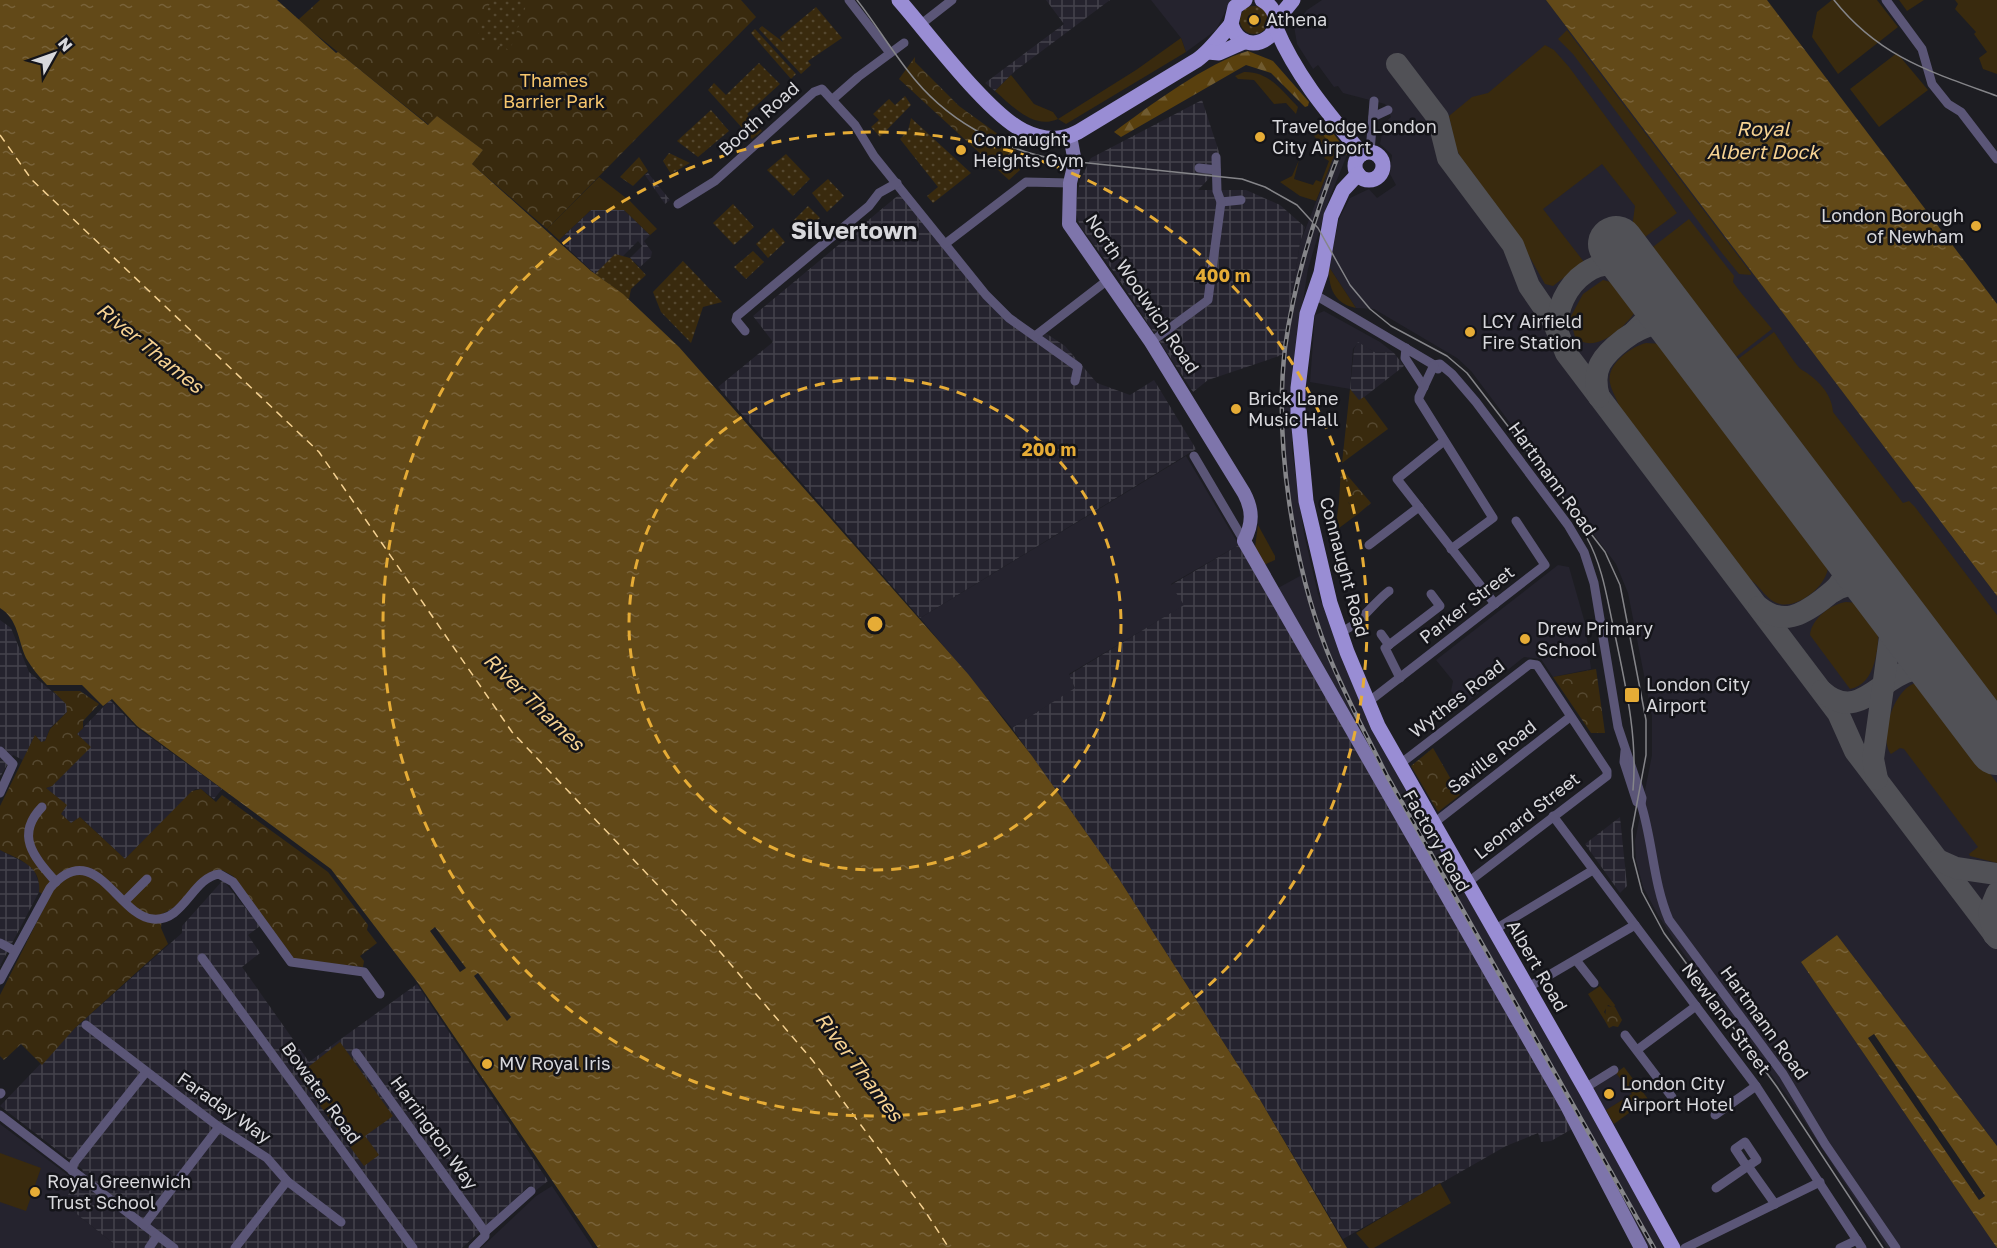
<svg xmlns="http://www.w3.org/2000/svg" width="1997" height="1248" font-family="'Golos Text',sans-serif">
<defs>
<pattern id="industrial-grid" width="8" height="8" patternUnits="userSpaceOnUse" patternTransform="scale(1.5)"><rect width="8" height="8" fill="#25232e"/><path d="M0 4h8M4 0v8" fill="none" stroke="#44424c"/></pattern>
<pattern id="forest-firs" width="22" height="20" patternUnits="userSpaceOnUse" patternTransform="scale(1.5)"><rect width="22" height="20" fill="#59400e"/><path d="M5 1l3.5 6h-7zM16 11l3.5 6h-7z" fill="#705b30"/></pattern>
<pattern id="park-crowns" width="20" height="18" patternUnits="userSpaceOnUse" patternTransform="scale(1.5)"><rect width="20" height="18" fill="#392a0e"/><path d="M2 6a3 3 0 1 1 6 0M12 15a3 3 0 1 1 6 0" fill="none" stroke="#554830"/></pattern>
<pattern id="garden-dots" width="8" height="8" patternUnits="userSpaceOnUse" patternTransform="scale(1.5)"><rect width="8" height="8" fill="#392a0e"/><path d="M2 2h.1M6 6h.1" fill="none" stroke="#554830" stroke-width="1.8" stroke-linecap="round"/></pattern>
<pattern id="water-ripples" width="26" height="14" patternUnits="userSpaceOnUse" patternTransform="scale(1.5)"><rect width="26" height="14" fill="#624918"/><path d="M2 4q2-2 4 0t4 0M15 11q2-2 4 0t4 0" fill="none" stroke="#786239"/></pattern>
</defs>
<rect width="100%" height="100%" fill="#1d1d22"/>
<g fill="#25232e">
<path d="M1151,0H1236L1228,6L1216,30L1186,52L1181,38Z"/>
<path d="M1322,0H1546L1997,596V1146L1837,935L1801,962L1997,1248H1887L1793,1104L1678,946L1658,915L1643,887L1636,860L1635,841L1652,755V716L1628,593L1616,564L1471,371L1457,358L1374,309L1356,308L1329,267L1339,219L1350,198L1369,189L1377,198L1396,185L1390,174L1392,155L1380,144L1384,123L1391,117L1385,104L1343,93L1338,86L1334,87L1318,65L1313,69L1297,44L1294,26L1307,10Z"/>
<path d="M1336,150L1347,155L1328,202L1308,269L1292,371V450L1304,534L1318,594L1361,705L1638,1197L1664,1248H1649L1551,1068L1278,588L1300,576L1288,511L1280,427L1282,355L1300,243Z"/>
<path d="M1324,311L1380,342L1394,353L1374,352L1358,343L1353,349L1350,389L1310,382L1315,315Z"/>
<path d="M1186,456L1239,545L1171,584L1185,605L1069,674L1076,688L1012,728L920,618Z"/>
<path d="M1558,565L1569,567L1585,623L1591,669L1553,677L1541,659L1524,657L1465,704L1462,703L1451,691L1453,681L1436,660Z"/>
<path d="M1616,1073L1632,1094L1605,1111L1594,1088Z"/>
<path d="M0,1124L76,1181L63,1203L113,1243L112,1248H0Z"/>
<path d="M552,1186L593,1248H481L536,1196Z"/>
</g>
<g fill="url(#industrial-grid)">
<path d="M1046,0H1110L1015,71L995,91L985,83L1064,24Z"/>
<path d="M1202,100L1219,152L1220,167L1198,190H1246L1280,205L1305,227L1300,243L1282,355L1208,380L1193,392L1114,272L1080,226L1075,211L1080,180L1091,158Z"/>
<path d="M648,173L670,200L665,204L645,175Z"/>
<path d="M901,193L993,306L1037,332H1044L1065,346L1097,383L1130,395L1154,380L1196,449L920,618L718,387L773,342L753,316Z"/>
<path d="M591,210H624L650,235L644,241L652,252L651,257L640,267L630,258L642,246L638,241L622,257L615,255L595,274L559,240Z"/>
<path d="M1358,342L1374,352L1394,353L1404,366L1359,401L1350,389L1354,349Z"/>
<path d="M1239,545L1572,1129L1551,1141L1541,1142L1538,1133L1506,1146L1343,1239L1259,1098L1119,879L1012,728L1075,688L1069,675L1184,605L1171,585Z"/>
<path d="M0,620L11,628L29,672L67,704V712L50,728L45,741L41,742L35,735L23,760L13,755L0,777Z"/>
<path d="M110,700L136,727L222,789L214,799L201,789H195L125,859L80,817L71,823L61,814L66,805L46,788L52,786L90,747L77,734Z"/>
<path d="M1620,817L1627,886L1620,893L1585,844Z"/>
<path d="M0,850L33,867L40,886L39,892L0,966Z"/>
<path d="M223,880L260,926L248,935L260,953L242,967L309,1062L417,984L548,1181L535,1191L530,1185L462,1248H112L113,1243L63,1203L83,1170L0,1106L75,1028L182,933V926Z"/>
</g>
<g fill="#392a0e">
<path d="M1832,0H1877L1898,27L1838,74L1812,37L1817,12Z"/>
<path d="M1899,0H1924L1907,11Z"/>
<path d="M1955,0H1997V74L1983,69L1979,58L1987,52L1974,34L1976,32L1955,9L1958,4Z"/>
<path d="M1567,30L1751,273V275L1739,274L1722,253L1573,54L1558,39Z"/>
<path d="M1181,38L1186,52L1066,124L1058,119C1034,130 1012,106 995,91L1011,75L1034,104L1053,112L1058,119L1136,70Z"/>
<path d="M1545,45L1554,50L1569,67L1677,213L1641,240L1632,228L1635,206L1602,164L1543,209L1584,262L1553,286L1545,284L1516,233L1463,162L1456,148L1449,116L1472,97L1488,93Z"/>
<path d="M1897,53L1928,90L1879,127L1850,89Z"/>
<path d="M1244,72C1269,71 1282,91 1298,107L1296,114L1286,103L1274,104L1254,80L1238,79L1235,76Z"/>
<path d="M1315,125L1336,151L1316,201L1300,196L1280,182L1292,176L1299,160L1294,179L1313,185L1316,180L1321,182L1329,161L1324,158L1328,154L1308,128Z"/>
<path d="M599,177L630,201L657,229L650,235L624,210H591L559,240L547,229Z"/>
<path d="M1689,219L1734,276L1733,282C1745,299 1759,313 1772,329L1732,360L1649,250Z"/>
<path d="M1329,267L1356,308C1334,304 1328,287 1329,267Z"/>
<path d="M1603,280L1618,284L1637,309C1626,327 1594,356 1575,337L1570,318L1583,294Z"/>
<path d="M1774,332C1780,340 1795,365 1802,370C1816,378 1832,393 1833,412L1903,503L1909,501L1915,507L1997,615V710L1734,362Z"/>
<path d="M1646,343L1664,344L1826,557C1837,578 1801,609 1780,604C1766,601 1759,583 1748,579L1620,410C1619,402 1612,393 1610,383C1606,365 1630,347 1646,343Z"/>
<path d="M1339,502H1348L1358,514L1335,531Z"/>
<path d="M1258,525L1275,556V560L1264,565L1255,547Z"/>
<path d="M1846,602L1860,603L1879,627C1878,648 1876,684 1850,689L1810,635C1811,619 1831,604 1846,602Z"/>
<path d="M1920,682L1997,783V863L1970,856L1969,854L1978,847L1904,749L1900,748L1891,754C1877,737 1896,683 1920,682Z"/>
<path d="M1600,986L1615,1005L1614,1008L1608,1005L1604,1012L1607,1016L1605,1021L1588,994Z"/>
<path d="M340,1042L393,1116L365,1136L379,1155L364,1166L298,1075Z"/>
<path d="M1624,1067L1648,1099L1614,1124L1606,1110L1632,1094L1616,1073Z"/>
<path d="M0,1153L41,1168L26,1211L0,1202Z"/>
<path d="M1440,1183L1451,1203L1374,1248H1369L1356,1233Z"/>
</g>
<g fill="url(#forest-firs)">
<path d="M1248,51L1273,61L1309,102L1308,106L1305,107L1271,73L1246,65L1121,137L1114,132C1148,107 1208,62 1248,51Z"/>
<path d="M1318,123L1327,125L1348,153L1347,155L1336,151L1315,125Z"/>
</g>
<g fill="url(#park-crowns)">
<path d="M320,0H741L756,17L547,229L472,164L483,150L437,116L429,125L298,20Z"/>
<path d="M915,57V62L959,106L1013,145L1022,164L1020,170L1009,180L899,79Z"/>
<path d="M639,157L648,171L633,186L620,177Z"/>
<path d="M1350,389L1359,400L1364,397L1388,429L1342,463Z"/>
<path d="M1341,468L1371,503L1358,514L1348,502H1339Z"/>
<path d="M1596,669L1605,733H1591L1553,677Z"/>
<path d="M53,691H80L99,704L83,721V728L77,734L91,747L52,786L46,788L67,805L61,814L71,823L80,817L125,859L192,791L201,789L216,802L222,795L328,872L368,925L367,930L377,943L360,956L364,961L363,967L293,959L233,876L222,870C192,879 188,903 162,914L161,928L168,944L75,1028L42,1065L21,1044L4,1060L0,1056V995L49,898L39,892C42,866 20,860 0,850V806L35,735L41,742L45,741L50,729L67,712L66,704Z"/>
<path d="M1433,748L1460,795L1438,812L1411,766Z"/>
<path d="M1606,1006L1615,1007L1622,1020L1618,1027L1613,1026L1609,1028L1605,1021Z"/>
</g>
<g fill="url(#garden-dots)">
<path d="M491,0H528L510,50L477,38Z"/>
<circle cx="1254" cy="20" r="14"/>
<path d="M816,7L842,38L808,61L811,65L801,74L759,29L762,26L783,42L780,37Z"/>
<path d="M755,29L796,74L791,79L751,33Z"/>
<path d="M759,63L780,84L747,114L762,131L752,139L708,90L714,83L726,95Z"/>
<path d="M905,96L911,105L880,137L871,127L879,120L873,114L889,99L895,105Z"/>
<path d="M711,110L729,131L698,157L677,141Z"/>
<path d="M911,118L971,173L933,203L927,196L938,187L900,139L908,131Z"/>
<path d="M669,153L690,163L671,174L663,161Z"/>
<path d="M786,154L810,179L793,196L767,170Z"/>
<path d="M828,179L844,196L827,212L812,193Z"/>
<path d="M733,204L754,227L734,245L713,223Z"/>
<path d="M808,206L820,218L804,233L793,221Z"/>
<path d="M773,228L785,242L768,258L756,244Z"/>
<path d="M753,251L764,262L746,279L734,267Z"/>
<path d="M615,254L630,258L646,275L631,289L629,299L595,274Z"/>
<path d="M683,261L722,302L703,307L691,343L661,312L653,292Z"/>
</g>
<g fill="url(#water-ripples)">
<path d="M0,0H277L336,53L338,52L428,125L437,116L483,150L472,164L591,271L623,294L679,347L968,674L1032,756L1119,879L1259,1098L1347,1248H598L418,983L331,869L137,726L112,699L103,706L82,685H47C39,677 32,668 26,658C18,640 18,619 0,608Z"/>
<path d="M1546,0H1767L1997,304V596Z"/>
<path d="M1837,935L1997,1146V1248L1801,962Z"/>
</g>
<g fill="#1d1d22">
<path d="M435,927L466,968L460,972L430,931Z"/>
<path d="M478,973L511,1017L507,1021L474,976Z"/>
<path d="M1874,1034L1985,1196L1979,1200L1868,1038Z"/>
</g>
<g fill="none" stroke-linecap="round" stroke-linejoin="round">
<path stroke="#f5d191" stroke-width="1.5" stroke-dasharray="8 6" stroke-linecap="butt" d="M0,135L32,180L319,452L512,732L710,940L813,1061L923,1208L949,1248"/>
<g stroke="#515156" stroke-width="22">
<path d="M1397,64L1438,118L1448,158L1513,245L1529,286L1553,321L1566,353L1838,713L1855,751L1997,938"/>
<path d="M1558,334C1551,285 1609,236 1646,284C1653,293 1656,303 1652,314L1635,331"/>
<path d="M1599,397C1591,369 1602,356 1624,339C1646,323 1664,318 1686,337"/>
<path d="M1834,591C1852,580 1867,585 1883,596"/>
<path d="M1759,607C1783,626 1802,615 1823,599C1833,591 1843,584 1846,570C1848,560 1845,551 1842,542"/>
<path d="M1822,691C1870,735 1894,636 1948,682"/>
<path d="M1877,779L1873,759L1892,623L1888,602"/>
<path d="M1938,860L1956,868L1997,874"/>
<path d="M1994,935L1989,912L1997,893"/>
</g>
<path stroke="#515156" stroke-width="56" d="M1616,244L1997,747"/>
<g stroke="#5b5677" stroke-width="9">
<path d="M849,0L890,53"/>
<path d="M1886,0L1922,49L1932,84L1948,104L1961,112L1997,159"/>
<path d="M920,25L952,0"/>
<path d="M833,99L858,77L904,43"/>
<path d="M1373,117L1388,110"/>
<path d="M1370,152L1374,101"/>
<path d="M1199,168L1216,170"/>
<path d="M1221,202L1241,200"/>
<path d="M678,204L715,181L814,92L822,89L855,125L874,156L986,295L1009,318L1078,367L1075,381"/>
<path d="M945,244L1026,182L1070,183"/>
<path d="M1312,293L1434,365L1438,369"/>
<path d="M745,331L736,320L737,316L869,206L879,193L897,183"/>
<path d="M1035,336L1109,279"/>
<path d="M1151,342L1208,300L1221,202L1217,191L1216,157"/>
<path d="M1406,348L1405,358L1424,387"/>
<path d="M1434,365L1440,364L1452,374L1476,402L1568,525L1584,552L1594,583L1618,727L1642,798L1641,804C1653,842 1653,883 1669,920L1783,1074L1825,1144L1896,1248"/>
<path d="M1434,365L1419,397V400L1493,518L1451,549"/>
<path d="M1444,441L1397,479L1495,604"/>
<path d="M1194,456L1244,541"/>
<path d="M1369,545L1419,507"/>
<path d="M1340,632C1359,626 1373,603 1389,591"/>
<path d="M1381,634L1389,645"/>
<path d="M1400,678L1385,648L1440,606L1431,594"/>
<path d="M1367,703L1545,565L1516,521"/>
<path d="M0,751L13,764L0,793"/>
<path d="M1625,751L1624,762L1637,802L1641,804"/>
<path d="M1400,764L1530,664L1537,665L1607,771V776L1467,883"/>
<path d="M42,807C14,836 35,858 56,882"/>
<path d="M1553,816L1756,1086L1862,1248"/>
<path d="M1434,823L1570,717"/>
<path d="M125,901L147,879"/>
<path d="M1494,930L1593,870"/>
<path d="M0,943L15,951"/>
<path d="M202,958L413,1248"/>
<path d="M1576,960L1594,983"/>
<path d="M0,980L50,888C95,836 117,916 153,919C184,922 192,878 219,874L233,882L291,962L364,972L380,994"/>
<path d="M1527,988L1635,925"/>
<path d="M86,1025L219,1127L267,1158L287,1181L341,1222"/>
<path d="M1625,1035L1672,1097"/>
<path d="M1637,1050L1696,1006"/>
<path d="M356,1053L485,1232"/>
<path d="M1585,1088L1614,1070"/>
<path d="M0,1094L1,1093"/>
<path d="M0,1115L174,1248"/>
<path d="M1715,1115L1756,1086"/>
<path d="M1747,1167L1735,1149L1745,1142L1757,1160L1748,1166"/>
<path d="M72,1171L74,1163L146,1072"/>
<path d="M1716,1188L1748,1166L1775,1204"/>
<path d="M144,1225L219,1127"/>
<path d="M485,1232L531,1191"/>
<path d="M149,1248L157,1236"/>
<path d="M235,1248L287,1181"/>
<path d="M473,1248L485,1236V1232"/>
<path d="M1685,1248L1820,1182"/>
<path d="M1840,1248L1857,1240"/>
</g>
<path stroke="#7e75ab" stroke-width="14" d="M1070,136L1075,162L1070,183L1069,224L1151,342L1244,493C1253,510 1253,523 1244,541L1567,1106L1641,1248"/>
<g stroke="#998dd4" stroke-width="15">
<path d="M899,0C928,33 988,114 1024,131C1042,140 1061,141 1078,132L1197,60C1210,51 1220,37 1231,24"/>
<path d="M1245,0L1235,7L1231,24C1237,44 1256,49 1271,35C1279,21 1276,8 1262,0"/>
<path d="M1276,21L1293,0"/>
<path d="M1275,26C1296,76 1327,112 1362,154"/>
<path d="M1208,52L1219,53L1244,42"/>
<circle cx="1369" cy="166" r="14"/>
<path d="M1358,174L1343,190L1331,216L1321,273L1307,314L1298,388V416L1306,501L1330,603L1347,652L1378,726L1587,1092L1673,1248"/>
</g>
<g stroke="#858589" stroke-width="1.5">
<path d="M857,0C875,23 890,48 908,71C945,120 999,149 1059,160L1242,179L1265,187L1297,205L1318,228L1350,285L1370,309L1391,326L1447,356L1467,373L1605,552L1620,585L1646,720V755L1632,830L1633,857L1642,892L1664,933L1777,1087L1883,1248"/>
<path d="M1834,0C1879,57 1931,72 1997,96"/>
<path d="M1587,538C1603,567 1607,599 1614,630C1625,683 1638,736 1633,790"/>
</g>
<defs>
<path id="rail" d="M1340,151C1315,214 1294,281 1285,348C1274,442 1293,563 1327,651C1344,694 1366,734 1386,774L1654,1248"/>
</defs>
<use href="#rail" stroke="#858589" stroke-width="4.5"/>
<use href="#rail" stroke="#141419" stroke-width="2" stroke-dasharray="7" stroke-linecap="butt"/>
</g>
<g fill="none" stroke="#e6ac36" stroke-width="3" stroke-dasharray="10 8">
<circle cx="875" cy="624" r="246"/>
<circle cx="875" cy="624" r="492"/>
</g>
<g fill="#e6ac36" stroke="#141419" stroke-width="2">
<circle cx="1254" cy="20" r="6"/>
<circle cx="1260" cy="137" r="6"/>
<circle cx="961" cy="150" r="6"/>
<circle cx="1976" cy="226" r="6"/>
<circle cx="1470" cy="332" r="6"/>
<circle cx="1236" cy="409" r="6"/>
<circle cx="1525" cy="639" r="6"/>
<rect x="1624" y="687" width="16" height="16" rx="3"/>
<circle cx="487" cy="1064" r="6"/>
<circle cx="1609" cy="1094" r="6"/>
<circle cx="35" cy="1192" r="6"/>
</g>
<g text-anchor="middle" stroke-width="5" stroke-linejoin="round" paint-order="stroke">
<g font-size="18" fill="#d8d8dc" stroke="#141419" text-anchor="start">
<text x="1266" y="26">Athena</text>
<text x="1272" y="133">Travelodge London<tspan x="1272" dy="21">City Airport</tspan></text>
<text x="973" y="146">Connaught<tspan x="973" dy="21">Heights Gym</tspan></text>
<text x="1964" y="222" text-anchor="end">London Borough<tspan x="1964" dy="21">of Newham</tspan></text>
<text x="1482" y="328">LCY Airfield<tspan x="1482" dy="21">Fire Station</tspan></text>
<text x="1248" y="405">Brick Lane<tspan x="1248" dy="21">Music Hall</tspan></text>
<text x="1537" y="635">Drew Primary<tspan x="1537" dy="21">School</tspan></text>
<text x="1646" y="691">London City<tspan x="1646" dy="21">Airport</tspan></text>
<text x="499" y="1070">MV Royal Iris</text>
<text x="1621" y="1090">London City<tspan x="1621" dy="21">Airport Hotel</tspan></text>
<text x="47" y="1188">Royal Greenwich<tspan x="47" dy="21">Trust School</tspan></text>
</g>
<g font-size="18" fill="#f7c66d" stroke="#141419">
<text x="554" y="87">Thames<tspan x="554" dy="21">Barrier Park</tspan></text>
</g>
<g font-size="18" fill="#d8d8dc" stroke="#141419">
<text transform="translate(759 119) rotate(-42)" y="6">Booth Road</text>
<text transform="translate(1142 294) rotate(56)" y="6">North Woolwich Road</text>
<text transform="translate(1552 479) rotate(54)" y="6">Hartmann Road</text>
<text transform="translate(1344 567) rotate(75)" y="6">Connaught Road</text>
<text transform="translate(1467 605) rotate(-38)" y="6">Parker Street</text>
<text transform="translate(1457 699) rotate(-38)" y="6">Wythes Road</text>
<text transform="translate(1492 757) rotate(-38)" y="6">Saville Road</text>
<text transform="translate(1527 816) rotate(-38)" y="6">Leonard Street</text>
<text transform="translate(1436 841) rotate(60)" y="6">Factory Road</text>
<text transform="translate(1537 966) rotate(60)" y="6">Albert Road</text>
<text transform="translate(1726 1019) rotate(53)" y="6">Newland Street</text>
<text transform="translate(1764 1023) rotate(54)" y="6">Hartmann Road</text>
<text transform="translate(321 1093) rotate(54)" y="6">Bowater Road</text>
<text transform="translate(224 1108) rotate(35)" y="6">Faraday Way</text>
<text transform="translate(434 1133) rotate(54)" y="6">Harrington Way</text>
</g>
<g font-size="20" font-style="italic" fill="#f5d191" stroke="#141419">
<text x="1763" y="136">Royal<tspan x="1763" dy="23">Albert Dock</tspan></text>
<text transform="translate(150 348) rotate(39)" y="7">River Thames</text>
<text transform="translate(534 702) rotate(44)" y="7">River Thames</text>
<text transform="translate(859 1067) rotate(53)" y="7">River Thames</text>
</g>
<g font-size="24" font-weight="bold" fill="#d8d8dc" stroke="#141419">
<text x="854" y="239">Silvertown</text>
</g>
</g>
<circle cx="875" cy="624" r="9" fill="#e6ac36" stroke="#141419" stroke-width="3"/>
<g font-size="18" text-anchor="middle" font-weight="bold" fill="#e6ac36" stroke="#141419" stroke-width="5" stroke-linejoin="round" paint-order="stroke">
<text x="1223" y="282">400 m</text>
<text x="1049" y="456">200 m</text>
</g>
<g transform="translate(54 54) rotate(50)" stroke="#141419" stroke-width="4.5" paint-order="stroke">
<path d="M0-4.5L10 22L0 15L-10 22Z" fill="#d8d8dc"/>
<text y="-9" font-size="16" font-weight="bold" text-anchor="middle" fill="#d8d8dc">N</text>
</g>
</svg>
